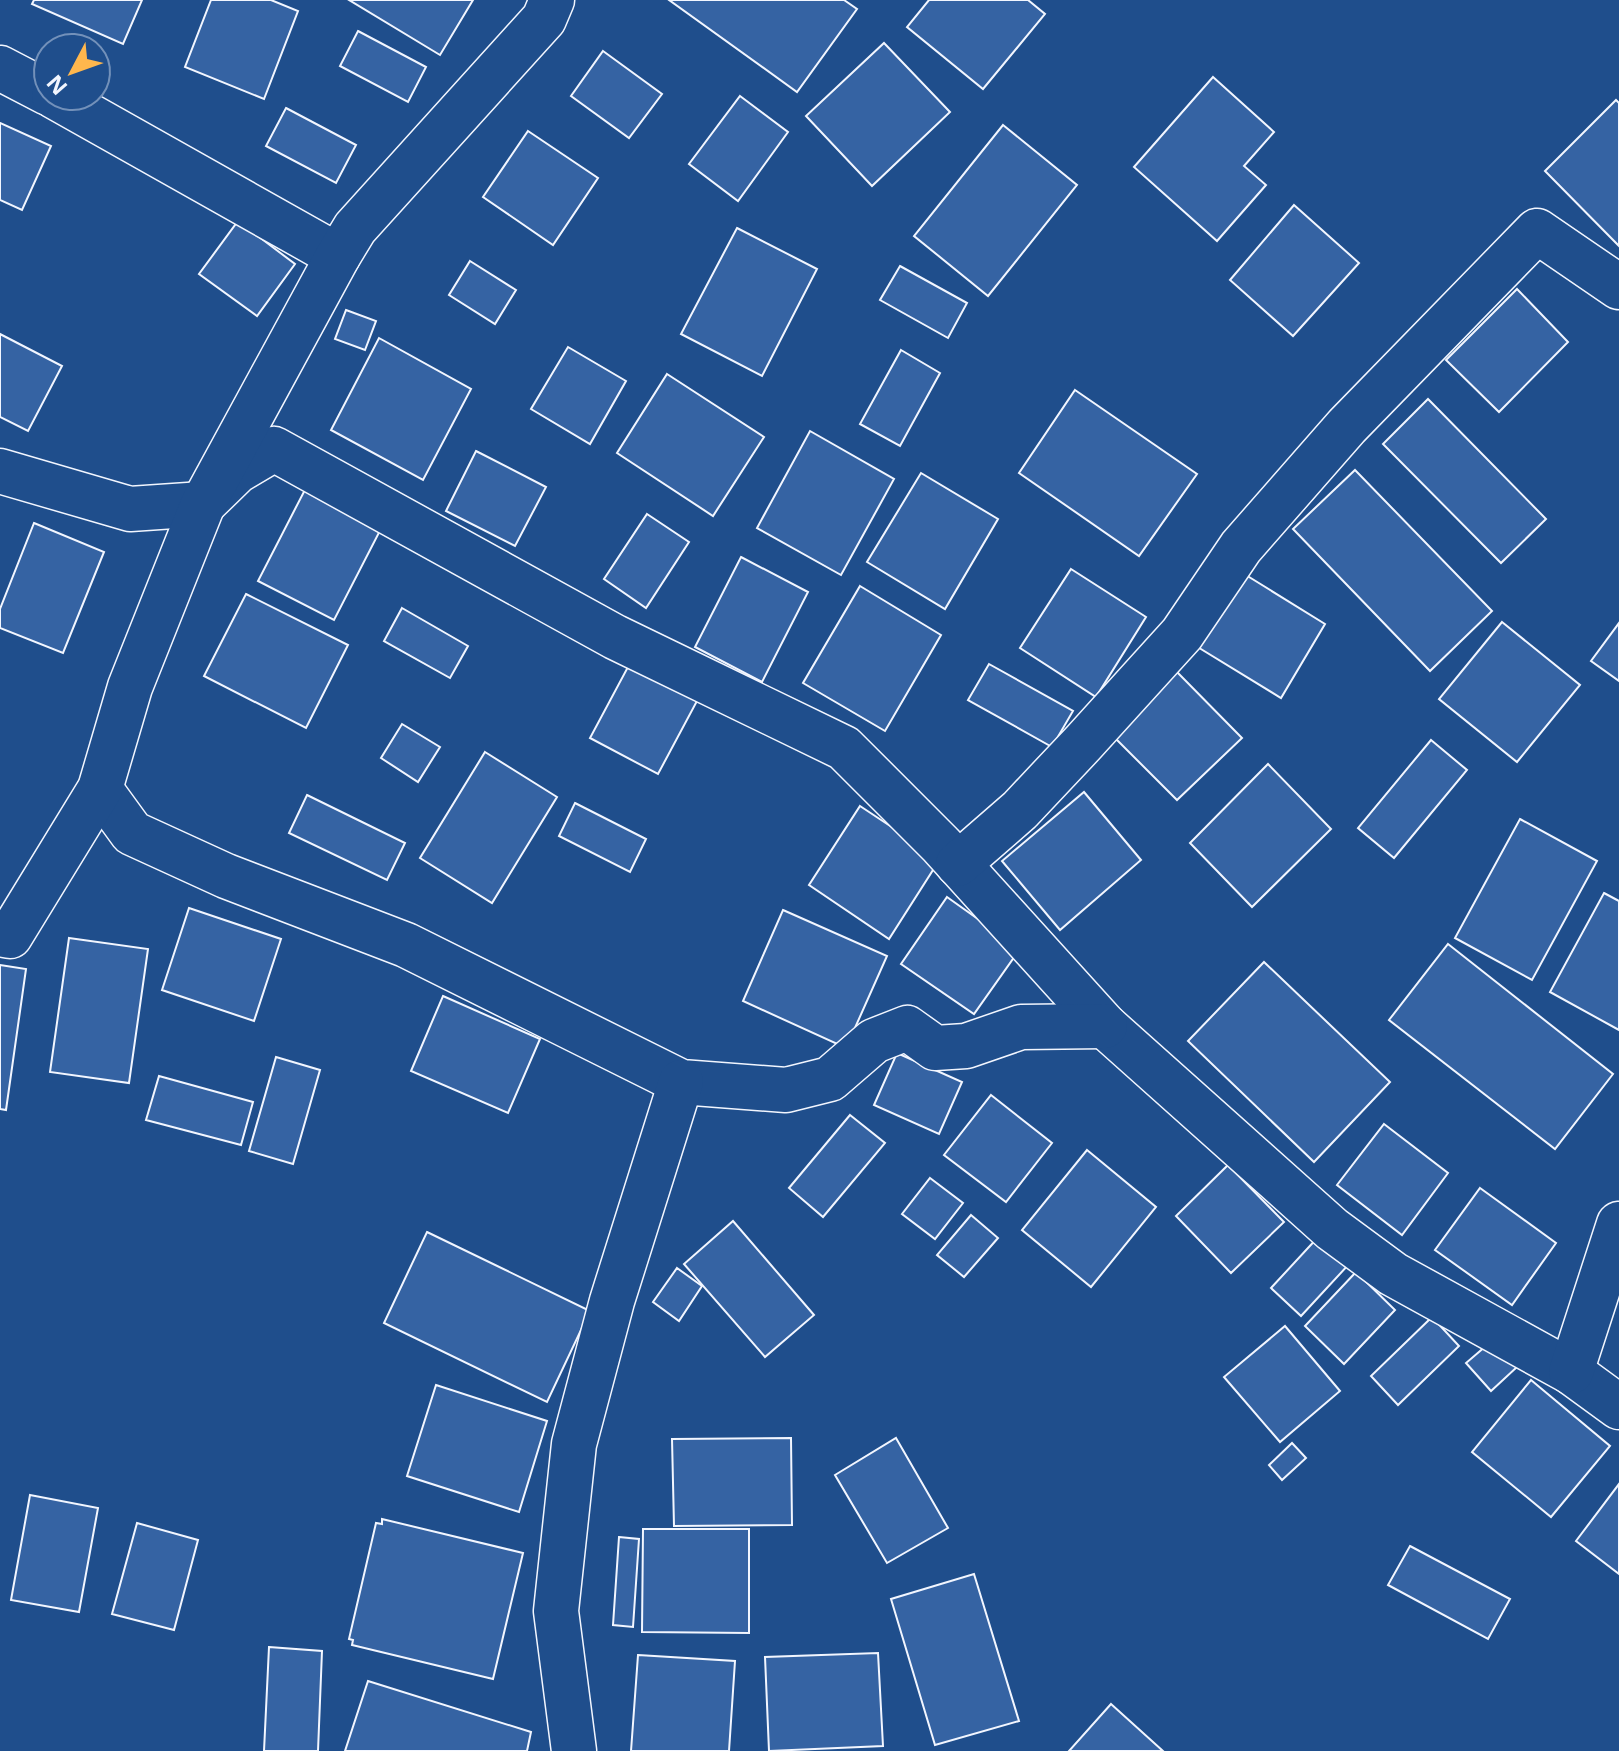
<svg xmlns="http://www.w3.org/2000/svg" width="1619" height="1751" font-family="'Noto Sans',sans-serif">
<rect width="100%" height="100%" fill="#1f4e8c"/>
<g fill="#3563a3" stroke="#f2f6ff" stroke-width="2">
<path d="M34,0H142L123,44L32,4Z"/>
<path d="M211,0H271L298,11L264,99L185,67Z"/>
<path d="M349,0H473L440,55Z"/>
<path d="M669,0H844L857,9L797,92Z"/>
<path d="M929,0H1028L1045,14L983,89L907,27Z"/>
<path d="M358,31L426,67L408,102L340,66Z"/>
<path d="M884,43L950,112L872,186L806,116Z"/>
<path d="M603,51L662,94L629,138L571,96Z"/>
<path d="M1213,77L1274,132L1244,166L1266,185L1217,241L1134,167Z"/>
<path d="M740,96L788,132L738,201L689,164Z"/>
<path d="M1616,100L1619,103V246L1545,171Z"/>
<path d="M286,108L356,145L336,183L266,146Z"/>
<path d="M0,123L51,146L22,210L0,200Z"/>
<path d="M1003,125L1077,185L988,296L914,236Z"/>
<path d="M528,131L598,178L553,245L483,197Z"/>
<path d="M1294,205L1359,263L1293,336L1230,280Z"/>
<path d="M238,221L295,264L257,316L199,274Z"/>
<path d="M737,228L817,269L762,376L681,334Z"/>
<path d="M470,261L516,290L495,324L449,295Z"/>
<path d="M900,266L967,303L948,338L880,300Z"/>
<path d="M1517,289L1568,342L1499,412L1446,360Z"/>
<path d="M346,310L376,321L365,350L335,339Z"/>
<path d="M0,334L62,366L28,431L0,417Z"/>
<path d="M379,338L471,389L423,480L331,430Z"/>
<path d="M568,347L626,381L590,444L531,409Z"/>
<path d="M901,350L940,373L900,446L860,424Z"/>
<path d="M667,374L764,437L713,516L617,453Z"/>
<path d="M1075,390L1197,474L1139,556L1019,473Z"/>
<path d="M1428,399L1546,519L1501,563L1383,444Z"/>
<path d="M810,431L894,479L841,575L757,528Z"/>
<path d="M476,451L546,487L515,546L446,511Z"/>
<path d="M1355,470L1492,611L1430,671L1293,529Z"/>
<path d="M921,473L998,519L945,609L867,562Z"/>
<path d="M310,480L386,519L334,620L258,581Z"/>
<path d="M647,514L689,542L646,608L604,579Z"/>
<path d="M34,523L104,552L63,653L0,628V609Z"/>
<path d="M741,557L808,592L762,682L695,647Z"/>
<path d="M1071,569L1146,617L1096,697L1020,648Z"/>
<path d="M1241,572L1325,624L1281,698L1196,646Z"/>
<path d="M860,586L941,635L885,731L803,683Z"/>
<path d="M246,594L348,645L306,728L204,676Z"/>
<path d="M402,608L468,646L450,678L384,641Z"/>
<path d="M1502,622L1580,685L1517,762L1439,699Z"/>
<path d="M1619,623V681L1591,661Z"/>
<path d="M989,664L1073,711L1052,747L968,700Z"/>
<path d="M629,665L697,701L658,774L590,738Z"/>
<path d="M1177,672L1242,738L1177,800L1112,735Z"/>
<path d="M402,724L440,747L418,782L381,758Z"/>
<path d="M1431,740L1467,770L1394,858L1358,828Z"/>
<path d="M485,752L557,797L492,903L420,858Z"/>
<path d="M1268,764L1331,829L1252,907L1190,843Z"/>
<path d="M1084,792L1141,860L1060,930L1002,861Z"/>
<path d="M307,795L405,843L387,880L289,833Z"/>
<path d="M575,803L646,839L630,872L559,836Z"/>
<path d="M860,806L940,859L889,939L809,885Z"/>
<path d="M1520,819L1597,861L1532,980L1455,938Z"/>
<path d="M1604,893L1619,901V1030L1550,992Z"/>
<path d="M947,897L1020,949L974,1014L901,964Z"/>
<path d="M189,908L281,939L254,1021L162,990Z"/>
<path d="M783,910L887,956L846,1048L743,1001Z"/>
<path d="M69,938L148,949L129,1083L50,1072Z"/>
<path d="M1448,944L1613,1074L1555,1149L1389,1020Z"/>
<path d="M1264,962L1390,1082L1314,1162L1188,1041Z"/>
<path d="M0,965L26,969L6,1110L0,1109Z"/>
<path d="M443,996L540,1039L508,1113L411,1071Z"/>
<path d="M897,1053L962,1082L939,1134L874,1105Z"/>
<path d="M276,1057L320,1070L293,1164L249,1151Z"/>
<path d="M159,1076L253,1102L241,1145L146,1120Z"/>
<path d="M991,1095L1052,1143L1006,1202L944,1155Z"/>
<path d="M850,1115L885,1143L823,1217L789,1188Z"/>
<path d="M1384,1124L1448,1173L1402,1235L1337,1185Z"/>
<path d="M1087,1150L1156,1207L1091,1287L1022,1230Z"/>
<path d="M1228,1165L1284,1222L1231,1273L1176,1216Z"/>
<path d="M930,1178L963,1203L935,1239L902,1214Z"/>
<path d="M1480,1188L1556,1243L1512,1305L1435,1250Z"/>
<path d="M971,1215L998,1238L964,1277L937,1255Z"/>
<path d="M733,1221L814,1315L765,1357L684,1264Z"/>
<path d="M427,1232L590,1311L547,1402L384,1323Z"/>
<path d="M1320,1235L1350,1263L1301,1316L1271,1288Z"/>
<path d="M677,1268L702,1286L679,1321L653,1302Z"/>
<path d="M1356,1272L1395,1310L1344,1364L1305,1326Z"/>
<path d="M1432,1317L1459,1346L1398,1405L1371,1376Z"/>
<path d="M1285,1326L1340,1391L1280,1442L1224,1377Z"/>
<path d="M1493,1340L1517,1367L1491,1391L1466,1363Z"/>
<path d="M1531,1380L1610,1446L1551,1517L1472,1452Z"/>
<path d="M436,1385L547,1421L519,1512L407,1476Z"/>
<path d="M791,1438L792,1525L674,1526L672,1439Z"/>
<path d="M896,1438L948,1528L887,1563L835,1475Z"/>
<path d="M1292,1443L1306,1458L1282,1480L1269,1465Z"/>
<path d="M1619,1484V1574L1576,1541Z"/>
<path d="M30,1495L98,1508L79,1612L11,1600Z"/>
<path d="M382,1519L523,1553L493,1679L352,1645L353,1640L349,1639L376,1523L382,1524Z"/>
<path d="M137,1523L198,1540L174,1630L112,1614Z"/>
<path d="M643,1529H749V1633L642,1632Z"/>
<path d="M619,1537L639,1539L633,1627L613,1625Z"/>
<path d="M1410,1546L1510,1599L1488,1639L1388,1585Z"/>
<path d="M974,1574L1019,1721L935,1745L891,1599Z"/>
<path d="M269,1647L322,1651L318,1751H264Z"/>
<path d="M878,1653L883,1746L769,1751L765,1657Z"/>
<path d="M638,1655L735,1661L729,1751H631Z"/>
<path d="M368,1681L531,1732L527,1751H345Z"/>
<path d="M1111,1704L1163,1751H1069Z"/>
</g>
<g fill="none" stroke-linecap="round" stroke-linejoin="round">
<defs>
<g id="minor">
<path d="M0,68L48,93"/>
<path d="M54,96L338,256"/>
<path d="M0,471L130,509L203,504L237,471L274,449L615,637L844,748L941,845L1105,1026L1332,1229L1393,1274L1571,1372L1619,1407"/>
<path d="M100,789L132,833L226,876L406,945L681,1082L786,1090L830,1079L874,1041L907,1028L935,1048L966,1046L1021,1027L1105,1026"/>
<path d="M958,864L1020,810L1084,742L1182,634L1241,547L1347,426L1537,231L1619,287"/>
<path d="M0,934L10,936L100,789L130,687L203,504L338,256L355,228L544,19L552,0"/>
<path d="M1571,1372L1619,1224"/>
<path d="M574,1751L556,1611L574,1444L612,1301L681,1082"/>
</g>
</defs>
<use href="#minor" stroke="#f2f6ff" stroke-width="47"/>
<use href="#minor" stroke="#1f4e8c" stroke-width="44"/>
</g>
<g transform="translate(72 72) rotate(229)"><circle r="38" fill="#1f4e8c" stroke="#7391ba" stroke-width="2"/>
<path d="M0-6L14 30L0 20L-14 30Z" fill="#ffb74d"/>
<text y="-12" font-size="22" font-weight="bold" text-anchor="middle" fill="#f2f6ff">N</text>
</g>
</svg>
